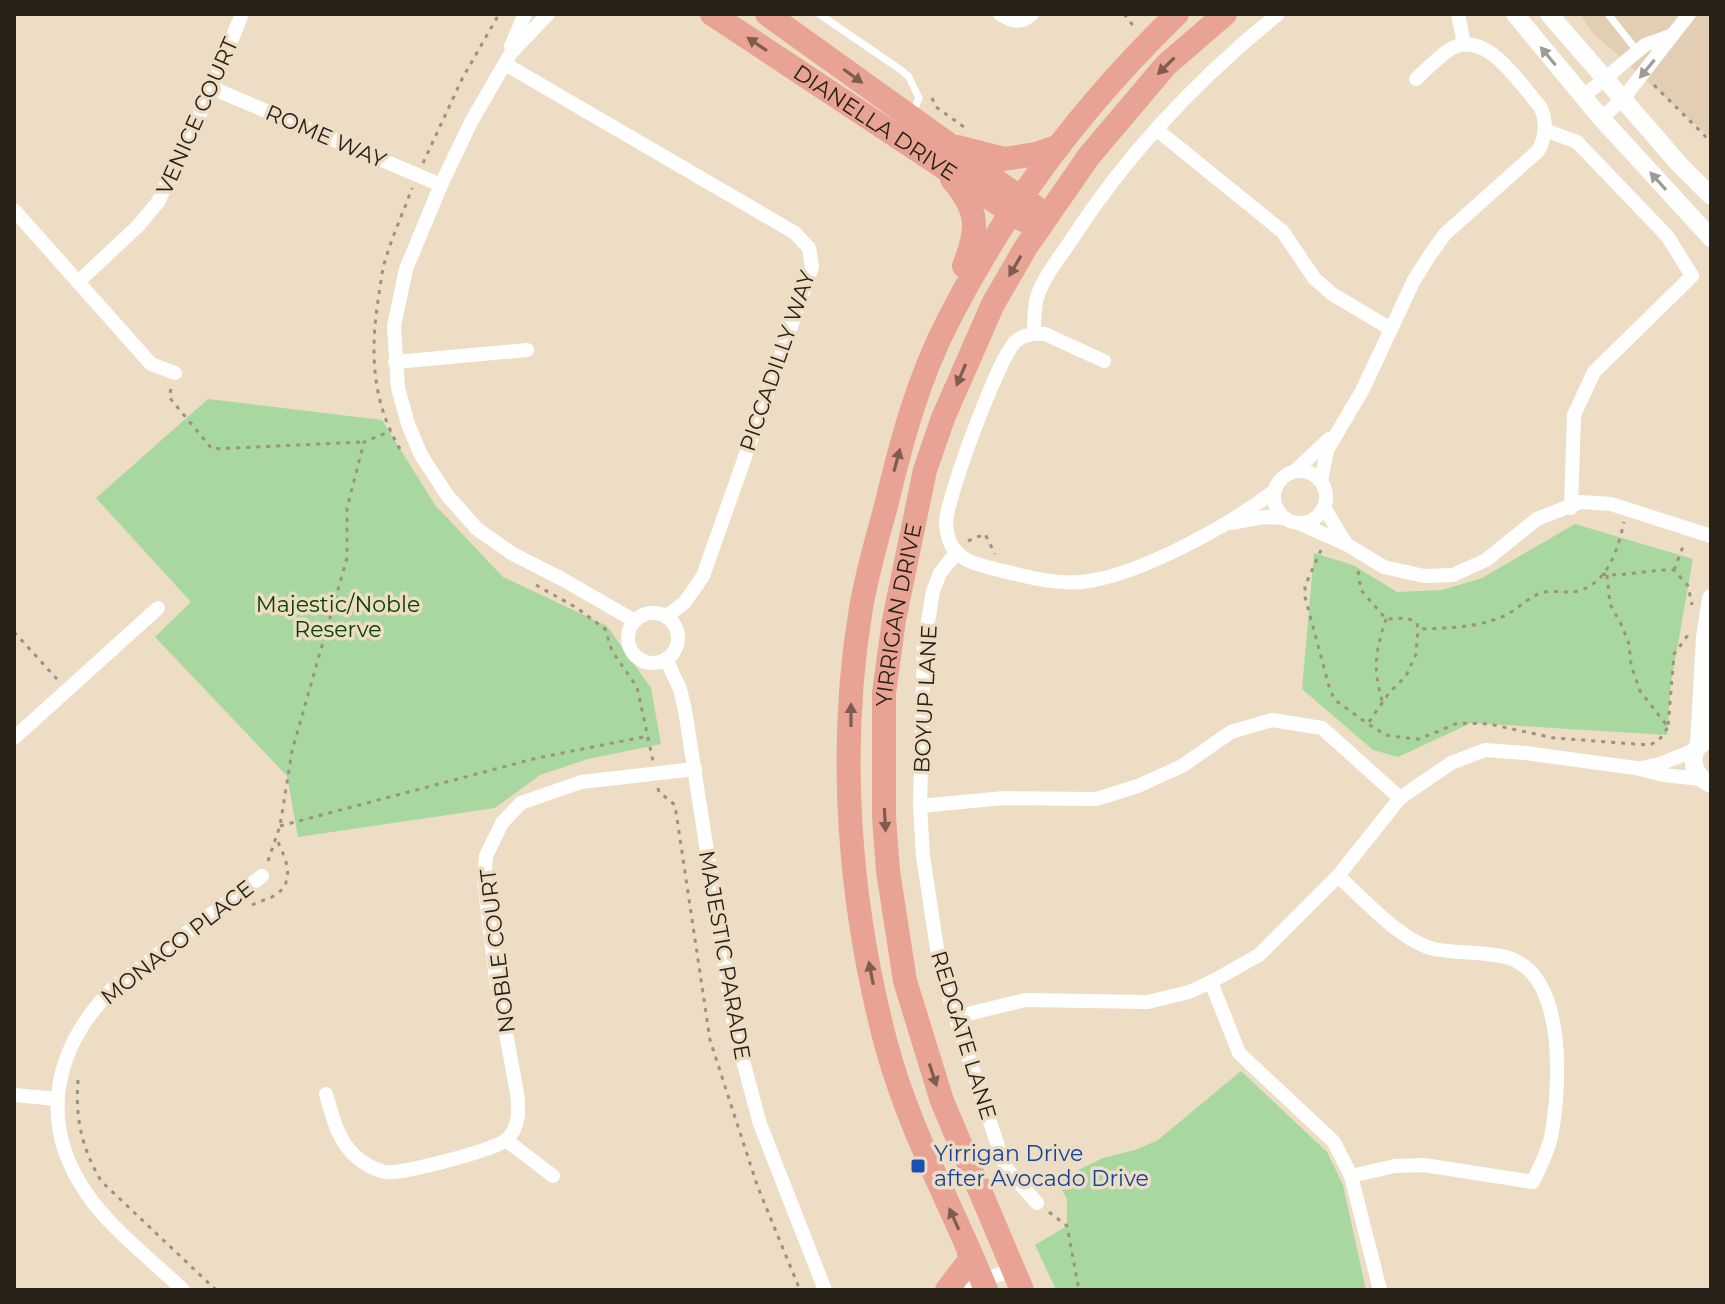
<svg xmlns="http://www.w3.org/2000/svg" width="1725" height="1304" font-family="Montserrat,sans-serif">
<rect width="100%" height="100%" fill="#edddc5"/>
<path fill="#e2ceb2" d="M1580,14H1711V138L1592,32Z"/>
<g fill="#a8d89f">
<path d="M208,399L382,420L435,505L503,577L607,626L651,688L661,744L588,759L540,775L495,808L298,837L287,776L155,637L191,602L96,498Z"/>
<path d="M1575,524L1693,559L1671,683L1667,735L1471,723L1398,757L1373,750L1302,689L1314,553L1353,565L1397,592L1442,590L1482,578Z"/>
<path d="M1241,1071L1327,1152L1343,1185L1366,1290H1056L1035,1245L1067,1226V1199L1057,1180L1103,1158L1135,1150L1158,1140Z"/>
</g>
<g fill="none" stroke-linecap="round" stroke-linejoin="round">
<g stroke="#9d917f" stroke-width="3" stroke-dasharray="4 6" stroke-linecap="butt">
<path d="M1124,14L1135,28"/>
<path d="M1654,85L1711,142"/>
<path d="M932,98L936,107L964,127"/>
<path d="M423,163L462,79L499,14"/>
<path d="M171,389L169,397L212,449L364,442"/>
<path d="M400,449C371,400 370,349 379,294C381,282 382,269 386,258C393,234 404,211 412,188"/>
<path d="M968,541L985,534L995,554"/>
<path d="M1321,550L1305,586V597L1330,690L1335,700L1368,724L1386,735L1406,738L1419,739L1458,723L1489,724L1554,738L1650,745L1659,740L1668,727"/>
<path d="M1674,570L1684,544"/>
<path d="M1358,571L1361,590L1386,619L1407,618L1417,623L1418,629C1449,628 1475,628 1504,616C1517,610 1527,598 1541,593C1553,589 1566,594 1578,591C1608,583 1618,549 1624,522"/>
<path d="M1602,574C1627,577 1649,569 1674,570L1688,586L1692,605"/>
<path d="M1607,575L1610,604L1622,626L1629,644L1631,665L1640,691L1668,727L1674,654L1688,635"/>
<path d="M536,585L577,608L605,629L612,651L637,687L653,761"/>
<path d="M14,632L57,679"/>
<path d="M1382,701C1373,667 1375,653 1386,619"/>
<path d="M1369,722L1389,693L1406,676L1416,654L1418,629"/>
<path d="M658,788L659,792L675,805L710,1040L757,1185L800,1290"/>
<path d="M280,826L537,758L648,736"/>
<path d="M268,861L280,826L292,751L347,558V508L364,442L391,431"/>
<path d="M252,905C259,901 270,899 277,894C297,879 284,855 276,838"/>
<path d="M78,1080C75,1118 82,1150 102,1182L216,1290"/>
<path d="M1049,1212L1067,1226L1079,1290"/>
</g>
<g stroke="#fff" stroke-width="7">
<path d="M819,14L901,70L909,77L919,98L913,112"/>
<path d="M1608,14L1638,52"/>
</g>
<g stroke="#fff" stroke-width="14">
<path d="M548,14L511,53L471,122L441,185L406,269L394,326L398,388L408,424L421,455L447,495L477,529L513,554L562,579L635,621"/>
<path d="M1000,14C1012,22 1021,24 1032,14"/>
<path d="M1458,14L1464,44"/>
<path d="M511,46L525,14"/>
<path d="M505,64L795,233L809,248L812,267L703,576L685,602L666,617"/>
<path d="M212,88L441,185"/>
<path d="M1583,97L1645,45L1670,36"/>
<path d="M1601,118L1622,100L1689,14"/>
<path d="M1156,129L1283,232L1314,278L1332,294L1391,329"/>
<path d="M1545,130L1577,142L1668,237L1692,276L1594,372L1574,415L1571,508"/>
<path d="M14,210L151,364L175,373"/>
<path d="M78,282L138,226L158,202L212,88L242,14"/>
<path d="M1034,333C1034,321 1034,309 1037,297C1044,276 1060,257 1072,239C1128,152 1198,79 1278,14"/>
<path d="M1104,361L1045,334C1034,333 1025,334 1016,341C999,356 947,497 946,522C946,527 948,536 949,540C957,562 980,565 999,570C1028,577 1059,586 1089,581C1145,572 1230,525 1274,491"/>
<path d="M395,362L527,350"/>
<path d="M1296,470L1329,439"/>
<circle cx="1300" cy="497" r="26"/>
<path d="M1321,481L1327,450L1362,391L1414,280L1430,255L1445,234L1538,151C1546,137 1547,123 1541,108C1520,84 1485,26 1449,50C1437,58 1426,70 1416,79"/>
<path d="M1324,507L1346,544"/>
<path d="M1233,523L1264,517L1284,518"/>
<path d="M1299,523L1346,544L1384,567L1424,576L1453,575L1486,560L1537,519L1580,502L1611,504L1711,536"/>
<path d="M957,552L940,573L933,591L924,646L920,806L923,856L939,962L955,1017L1005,1167L1037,1203"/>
<circle cx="653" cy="638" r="25"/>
<path d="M666,659L680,689L685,710L735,1031L760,1124L825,1290"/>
<path d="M14,738L158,608"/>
<path d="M1641,768L1660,764L1695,750"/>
<path d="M920,806L1004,798L1096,799L1138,786L1182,766L1231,732L1272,720L1322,728L1400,798"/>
<path d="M1338,876C1363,898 1400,941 1434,949C1456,954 1492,951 1512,959C1567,981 1560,1090 1551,1137C1548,1152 1539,1168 1533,1182L1424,1165L1395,1166L1351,1176"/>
<path d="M1211,982L1239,1053L1334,1142L1351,1176L1380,1290"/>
<path d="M955,1017L1025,1000L1148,1002L1189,992L1211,982L1259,955L1338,876L1400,798L1451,763L1485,750L1525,753L1636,768L1663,775L1701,779"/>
<path d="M326,1094C334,1123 340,1150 369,1166C374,1168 382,1172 387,1172C402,1174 495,1150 506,1140C520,1128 519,1109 517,1093L496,979L484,880L486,856L502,823L521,803L581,782L695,769"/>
<path d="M14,1095L57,1099"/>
<path d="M506,1140L553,1176"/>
<path d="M183,1290C154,1262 109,1227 87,1194C37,1122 54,1048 113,988L262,876"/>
<path d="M966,1290L981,1280L1014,1270"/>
</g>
<g stroke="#fff" stroke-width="18">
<path d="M1515,14L1601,118L1711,238"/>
<path d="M1549,14L1679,164L1711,196"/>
<path d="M1708,738L1695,750C1691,766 1696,777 1711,784"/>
<path d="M1699,744L1705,638L1711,598"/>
</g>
<g stroke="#e8a394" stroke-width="24">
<path id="s1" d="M712,14L1023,220"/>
<path d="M767,14L951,146L999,183L1034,206"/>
<path d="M957,147L1004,159L1036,154L1059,146"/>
<path d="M952,179C979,211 979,228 964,266"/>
<path d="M947,1290L970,1260L969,1253"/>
<path d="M986,1290C953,1208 909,1130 886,1044C849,903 837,751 861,608C867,573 877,539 886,506C901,443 918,379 948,321C1006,207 1085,103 1177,14"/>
<path id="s2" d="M1022,1290L942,1101L905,981L888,871L884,817V693L894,620L925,470L943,418L993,304L1026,247L1089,156L1166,65L1225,14"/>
</g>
</g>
<defs><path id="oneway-solid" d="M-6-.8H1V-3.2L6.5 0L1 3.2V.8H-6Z" transform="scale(2)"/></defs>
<g fill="#7e5c50">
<use href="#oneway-solid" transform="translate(757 44) rotate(-146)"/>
<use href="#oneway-solid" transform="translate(1166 66) rotate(135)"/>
<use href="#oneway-solid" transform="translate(853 76) rotate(36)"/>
<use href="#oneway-solid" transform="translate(1015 266) rotate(120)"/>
<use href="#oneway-solid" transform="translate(961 375) rotate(113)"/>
<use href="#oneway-solid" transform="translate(897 460) rotate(-75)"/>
<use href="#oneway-solid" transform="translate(851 715) rotate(-90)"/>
<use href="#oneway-solid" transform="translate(885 820) rotate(87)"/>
<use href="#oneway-solid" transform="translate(871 973) rotate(-101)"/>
<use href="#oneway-solid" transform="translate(933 1075) rotate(72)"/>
<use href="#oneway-solid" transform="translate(954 1219) rotate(-114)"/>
</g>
<g fill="#9e9b97">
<use href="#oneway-solid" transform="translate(1548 56) rotate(-130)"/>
<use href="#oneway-solid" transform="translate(1647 69) rotate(129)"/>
<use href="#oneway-solid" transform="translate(1658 181) rotate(-132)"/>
</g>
<rect fill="#1a4fb4" stroke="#edddc5" stroke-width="3" x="910" y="1158" width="16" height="16" rx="4"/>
<g text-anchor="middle" stroke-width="7" stroke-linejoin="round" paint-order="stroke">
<g font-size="22" fill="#272118" stroke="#edddc5">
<text transform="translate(197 116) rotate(-66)" y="8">VENICE COURT</text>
<text dy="8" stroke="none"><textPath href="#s1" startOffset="196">DIANELLA DRIVE</textPath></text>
<text transform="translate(326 136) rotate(23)" y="8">ROME WAY</text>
<text transform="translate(777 361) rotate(-71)" y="8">PICCADILLY WAY</text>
<text dy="8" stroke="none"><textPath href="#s2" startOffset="700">YIRRIGAN DRIVE</textPath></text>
<text transform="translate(925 699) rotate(-87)" y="8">BOYUP LANE</text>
<text transform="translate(177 942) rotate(-38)" y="8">MONACO PLACE</text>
<text transform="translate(497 951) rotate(-97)" y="8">NOBLE COURT</text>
<text transform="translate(725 955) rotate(80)" y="8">MAJESTIC PARADE</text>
<text transform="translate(964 1035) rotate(73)" y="8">REDGATE LANE</text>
</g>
<g font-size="22" fill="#074400" stroke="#edddc5">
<text x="338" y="612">Majestic/Noble<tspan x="338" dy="25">Reserve</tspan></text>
</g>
<g font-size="22" fill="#164399" stroke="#edddc5" text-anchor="start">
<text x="934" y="1161">Yirrigan Drive<tspan x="934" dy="25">after Avocado Drive</tspan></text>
</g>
</g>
<rect width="1725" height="1304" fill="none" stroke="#272118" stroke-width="32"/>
</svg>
